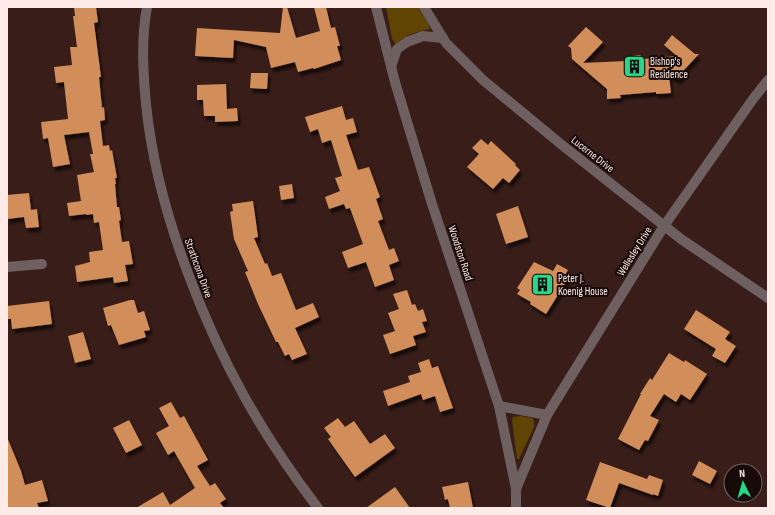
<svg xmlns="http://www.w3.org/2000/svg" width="775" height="515" font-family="'Sofia Sans Condensed',sans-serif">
<defs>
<filter id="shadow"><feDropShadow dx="2.5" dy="4.5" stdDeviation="1" flood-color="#0009"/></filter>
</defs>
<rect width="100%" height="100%" fill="#381d18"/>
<g fill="#604403">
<path d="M386,7H418L429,25L430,29C413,33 410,33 396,44L392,39Z"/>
<path d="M521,416L532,418L534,421V427L519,459H517L512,420L513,417Z"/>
</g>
<g fill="#d18d5a" filter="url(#shadow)">
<path d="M74,7H96L98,22L94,23L101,77H99L102,108L104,107L105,120L100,121L103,146L109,145L110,151L112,150L117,178H115L116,184H115L117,207H119L121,220L119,221L122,242L129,241L133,264L125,265L128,281L114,283L113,277L77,282L75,266L90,262L89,252L103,250L99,222L94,223L93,214L86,215V214L69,216L67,203L81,201L77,175L94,172L90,154H93L89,132L64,135L70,164L53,167L48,138L43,139L41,122L68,119L64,82L56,83L54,67L72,65L70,47H77L73,16H75Z"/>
<path d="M283,7H287L296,38L320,31L314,7H326L331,28L335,27L340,46H337L341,60L314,69L313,68L298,72L295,62L271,68L266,47L234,40L233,58L195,56L197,28L280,33Z"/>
<path d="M586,27L603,42L583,63L626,61L633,56L640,55L644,59L677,56L664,45L672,35L695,54H699L683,71V75L679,80L669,76L671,93L656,94V92L620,95L621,98L607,99V89L572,59L571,48L568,46Z"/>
<path d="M251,73H268L267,89L250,88Z"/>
<path d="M226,84L227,109L237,108L238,121L215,122V116H204L203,100H197V85Z"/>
<path d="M342,106L346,120L353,118L357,132L346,135L358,170L369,167L380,197L376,199L383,219L378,221L389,250L394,248L399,261L389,265L394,280L375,287L366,262L348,268L342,252L363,244L350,208L346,209L344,204L329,209L325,197L340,191L335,178L342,176L331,140L322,143L318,129L310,132L305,117Z"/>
<path d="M481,139L488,145L491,141L516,164L515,165L520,170L509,183L503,178L493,189L467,167L479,154L472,148Z"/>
<path d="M292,184L294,198L281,200L279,186Z"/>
<path d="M29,193L31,210L37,209L39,227L26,228L24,217L7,219V195Z"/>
<path d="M253,201L258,237L254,238L265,264L267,263L272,276L281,273L296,310L313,303L319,317L295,328L307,354L292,360L289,354L285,356L278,342H276L258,304L245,272L248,271L234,239L230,212L233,211L232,204Z"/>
<path d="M518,206L528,237L506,244L496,214Z"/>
<path d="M534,262L553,271L557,264L568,270L564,277L568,279L546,314L530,304L531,302L517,294L520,290L517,288Z"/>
<path d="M407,290L412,305L415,304L418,311L423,309L427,321L422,322L426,332L413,336L416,345L390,354L383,335L395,331L388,313L399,309L393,294Z"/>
<path d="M130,300H134L138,313L144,311L150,330L144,331L146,337L119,345L111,325L108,326L103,308Z"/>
<path d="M49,301L52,324L12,329L11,319H7V306Z"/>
<path d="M696,310L730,332L725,339L736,346L725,363L712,356L716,349L684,329Z"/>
<path d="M83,332L91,359L75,363L68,336Z"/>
<path d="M669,353L684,362L685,360L707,374L690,400L681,394L676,402L664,394L650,416L659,420L648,441L645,440L639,450L618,439L641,394H640L650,378L652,380Z"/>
<path d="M429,359L432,368L438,366L453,408L440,412L435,396L423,400L421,394L388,406L383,391L410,382L408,376L421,372L418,363Z"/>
<path d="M171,402L180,418L184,416L208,460L197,466L210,486L215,483L226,499L220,503L224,508H136L163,492L170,505L195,488L174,451L168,455L156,433L169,426L159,408Z"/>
<path d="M338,418L345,427L354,421L370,444L385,434L395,448L355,477L328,439L331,437L324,428Z"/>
<path d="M129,420L142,445L126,453L113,428Z"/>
<path d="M7,437L21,471L25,485L42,480L48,501L37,503L39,508H7Z"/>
<path d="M699,461L717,471L710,484L692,475Z"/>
<path d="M600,462L647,479L649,475L663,480L658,496L653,494V495L619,483L610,508L586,500Z"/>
<path d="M468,482L473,508H450L448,499L445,500L442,487Z"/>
<path d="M395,487L410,508H366Z"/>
</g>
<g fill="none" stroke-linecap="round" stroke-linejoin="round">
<g stroke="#6e5f61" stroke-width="10">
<path d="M147,7C141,39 143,72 146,104C152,163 168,221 189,276C221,362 262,435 318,508"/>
<path d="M376,7L395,82L432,204L499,406L516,489V508"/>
<path d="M424,7L446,43L483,80L562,145L681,239L768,298"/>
<path d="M391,67L397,49L407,42L423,36L443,38"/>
<path d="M7,267L42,264"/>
<path d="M499,406L547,415"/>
<path d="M516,489L547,415L664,226L753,99L768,80"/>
</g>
</g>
<defs>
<symbol id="building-square" viewBox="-11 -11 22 22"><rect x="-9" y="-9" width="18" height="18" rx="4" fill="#26d886" stroke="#170b09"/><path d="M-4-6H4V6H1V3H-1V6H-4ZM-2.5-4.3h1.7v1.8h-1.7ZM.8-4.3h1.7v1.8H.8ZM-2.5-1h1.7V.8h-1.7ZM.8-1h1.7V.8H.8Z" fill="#111"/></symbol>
</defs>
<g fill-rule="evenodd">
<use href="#building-square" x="622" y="54" width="25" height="25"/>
<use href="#building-square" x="530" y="272" width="25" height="25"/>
</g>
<g text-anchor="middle" stroke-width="4" stroke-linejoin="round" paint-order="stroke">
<g font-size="11" fill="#feebe7" stroke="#170b09" text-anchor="start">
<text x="650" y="65">Bishop's<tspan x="650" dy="13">Residence</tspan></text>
<text x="558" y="282">Peter J.<tspan x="558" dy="13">Koenig House</tspan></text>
</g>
<g font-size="11" fill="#feebe7" stroke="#170b09">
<text transform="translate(593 154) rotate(38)" y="4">Lucerne Drive</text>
<text transform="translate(634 251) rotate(-58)" y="4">Wellesley Drive</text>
<text transform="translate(461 253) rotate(72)" y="4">Woodston Road</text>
<text transform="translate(199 268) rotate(70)" y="4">Strathcona Drive</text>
</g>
</g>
<rect width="775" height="515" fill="none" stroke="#feebe7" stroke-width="16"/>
<g transform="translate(743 483) rotate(355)"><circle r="19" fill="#170b09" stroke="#736562"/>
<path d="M0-3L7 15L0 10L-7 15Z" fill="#26d886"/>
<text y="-6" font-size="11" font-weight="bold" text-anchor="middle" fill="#feebe7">N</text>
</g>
</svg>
